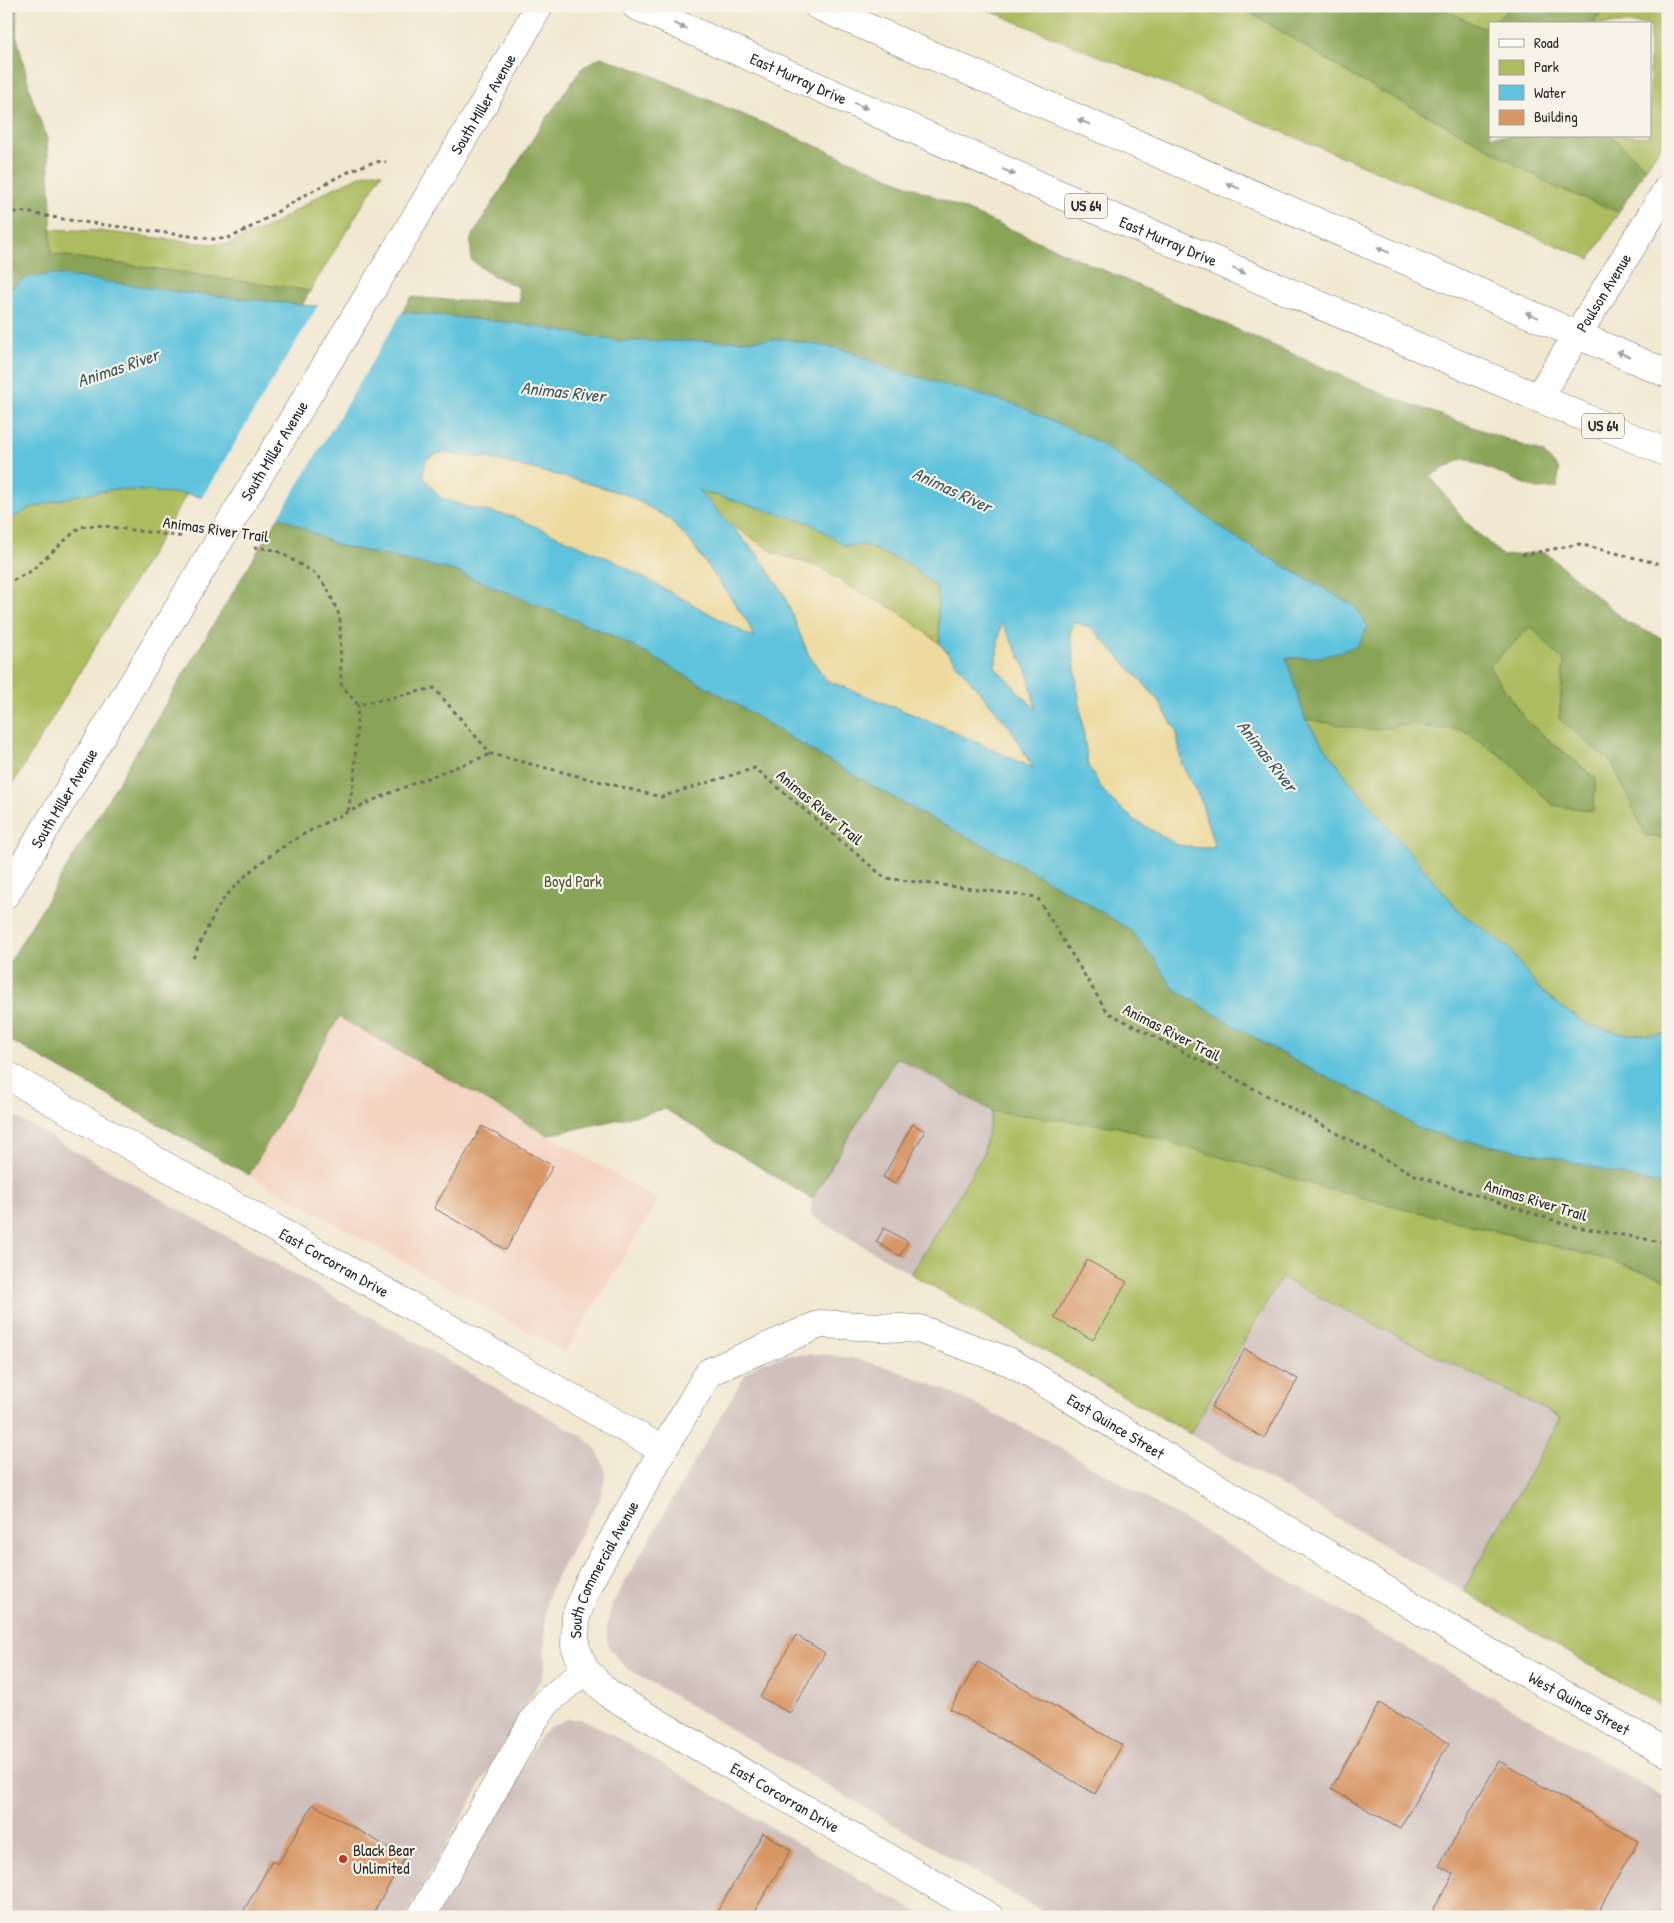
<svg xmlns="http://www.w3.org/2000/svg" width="1674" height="1923" font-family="'Patrick Hand',sans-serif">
<rect width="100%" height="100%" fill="#f7f3e8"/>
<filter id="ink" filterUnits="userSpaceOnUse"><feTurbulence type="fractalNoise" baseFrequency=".02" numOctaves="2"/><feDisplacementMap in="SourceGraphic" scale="10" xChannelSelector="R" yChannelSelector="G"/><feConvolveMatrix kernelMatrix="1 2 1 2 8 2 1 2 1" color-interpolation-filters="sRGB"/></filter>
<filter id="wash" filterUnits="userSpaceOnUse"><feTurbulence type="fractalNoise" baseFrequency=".0096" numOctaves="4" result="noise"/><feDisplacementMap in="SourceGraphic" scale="20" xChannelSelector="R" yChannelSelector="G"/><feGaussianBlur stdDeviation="1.12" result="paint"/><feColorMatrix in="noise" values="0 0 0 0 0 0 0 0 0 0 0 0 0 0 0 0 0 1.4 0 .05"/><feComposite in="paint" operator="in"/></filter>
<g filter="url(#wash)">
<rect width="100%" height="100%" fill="#f2e8d1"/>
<path fill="#f4d3c1" d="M339,1017L548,1135L658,1200L565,1353L249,1175Z"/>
<g fill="#d0c0bc">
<path d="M897,1057L992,1111L983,1155L911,1274L811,1215L812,1199Z"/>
<path d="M6,1112L582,1436L596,1449L601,1459L605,1469V1478L600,1499L554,1582L548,1596L545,1612V1668L542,1677L405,1917H6Z"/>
<path d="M1281,1278L1561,1418L1463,1591L1190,1434Z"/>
<path d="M823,1354L852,1358L890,1368L955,1394L1046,1440L1668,1799V1917H1052L628,1669L618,1659L610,1649L607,1640V1627L612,1604L744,1376L758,1364L788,1355Z"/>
<path d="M567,1719H581L597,1726L925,1917H435L538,1740L548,1728Z"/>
</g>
<g fill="#acbc5f" stroke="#6c7445">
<path d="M978,6H1240L1358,79L1476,141L1553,186L1619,212L1590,259Z"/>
<path d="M1436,6H1510L1505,13L1483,28Z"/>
<path d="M1606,6H1668V135L1646,168L1611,136H1650V24H1593Z"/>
<path d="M374,172L382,173L310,291L51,254L50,229L99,231L200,243L228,244L270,226L325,192L362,175Z"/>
<path d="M115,489L187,494L6,795V522L30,508L74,496Z"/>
<path d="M697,489L809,523L846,546L865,545L908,564L937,588L940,644L898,611L857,591L819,567L775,553L728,523Z"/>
<path d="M1531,625L1564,662L1559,719L1612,763L1646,836L1668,839V1035L1626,1034L1588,1025L1564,1009L1536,986L1508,947L1461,913L1346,777L1305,719L1370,729L1408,725L1463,730L1506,759L1552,805L1596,778L1526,721L1489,667Z"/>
<path d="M992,1111L1119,1127L1332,1190L1606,1259L1668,1280V1710L1463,1591L1561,1418L1281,1278L1190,1434L911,1274L983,1155Z"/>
</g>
<g fill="#89a456" stroke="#5a6840">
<path d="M6,6H17L16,33L32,98L47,139L51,206V254L310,291L302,305L25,278L6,292Z"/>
<path d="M1240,6H1436L1483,28L1505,13L1510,6H1606L1593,24H1490V136H1611L1646,168L1619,212L1553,186L1476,141L1358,79Z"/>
<path d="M601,57L646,73L1031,238L1383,394L1544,453L1559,470L1557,488L1537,489L1464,458L1430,476L1465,521L1503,556L1545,552L1628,623L1668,641V839L1646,836L1612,763L1559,719L1564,662L1531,626L1489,667L1526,721L1596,779L1593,811L1552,805L1506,759L1463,730L1408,725L1370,730L1305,719L1286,658L1322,657L1356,607L1232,536L1189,503L1094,440L889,369L846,350L783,339L726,341H617L515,323L402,312L411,297L461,301L520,302L518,287L490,274L471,260V238L539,129L582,68Z"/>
<path d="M279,516L337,545L455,571L614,636L730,700L814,752L915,810L1010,859L1084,901L1130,930L1156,961L1173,988L1234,1026L1304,1066L1383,1104L1417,1128L1455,1139L1554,1157L1668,1187V1280L1606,1259L1332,1190L1119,1127L992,1111L897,1057L812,1199L665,1109L548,1135L339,1017L249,1175L6,1038V968Z"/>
</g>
<g fill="#eeda9e" stroke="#8c8264">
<path d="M439,453L484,457L581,481L627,495L668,518L690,541L724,588L748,623L755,639L610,559L439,497L423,476L426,459Z"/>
<path d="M728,523L775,553L819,567L857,591L898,611L940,644L1011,729L1033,768L939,725L826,680L808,654L784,594L758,555Z"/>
<path d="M1001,621L1027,670L1037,711L995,667Z"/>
<path d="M1074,622L1092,627L1156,697L1177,732L1182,763L1201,801L1215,848H1199L1177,845L1134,820L1106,796L1088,766L1070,633Z"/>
</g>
<path fill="#5fc3dd" stroke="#457784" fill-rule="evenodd" d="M53,274L180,292L302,305L402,312L515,323L617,341H726L783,339L846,350L889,369L1017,405L1094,440L1189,503L1232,536L1356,607L1368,627L1357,646L1322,657L1286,658L1305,719L1346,777L1461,913L1508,947L1536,986L1564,1009L1588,1025L1626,1034L1668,1035V1187L1554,1157L1455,1139L1417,1128L1383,1104L1304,1066L1234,1026L1173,988L1156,961L1130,930L1084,901L1010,859L915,810L814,752L730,700L614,636L455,571L337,545L279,516L187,494L115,489L74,496L30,508L6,522V292L25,278ZM439,453L484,457L581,481L627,495L668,518L690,541L724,588L748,623L754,638L610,559L514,517L468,507L439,497L423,476L426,459ZM698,490L809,523L846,546L865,545L908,564L937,588L940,644L1011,729L1033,768L939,725L826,680L808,654L784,595L758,555ZM1001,622L1027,670L1036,710L995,667ZM1074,622L1092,628L1156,697L1177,732L1181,763L1201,801L1215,848H1199L1177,845L1134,820L1106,795L1088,766L1070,633Z"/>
<path fill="#f2e8d1" d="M319,304L404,309L278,518L201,499Z"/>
<g id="blocks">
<g fill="#d89665">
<path d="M913,1124L925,1131L895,1184L883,1177Z"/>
<path d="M482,1126L553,1166L506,1250L434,1208Z"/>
<path d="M884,1228L908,1242L900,1256L876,1242Z"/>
<path d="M1087,1260L1127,1282L1093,1340L1054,1318Z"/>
<path d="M1245,1349L1298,1379L1264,1438L1211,1407Z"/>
<path d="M796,1635L825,1653L790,1713L760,1697Z"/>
<path d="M978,1662L1122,1745L1095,1794L950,1709Z"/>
<path d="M1379,1703L1449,1743L1400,1828L1331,1789Z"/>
<path d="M1499,1761L1638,1841L1595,1917H1429L1454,1874L1439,1866Z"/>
<path d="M313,1804L405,1857L371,1917H240L272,1861L278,1864Z"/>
<path d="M763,1833L791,1850L751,1917H714Z"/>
</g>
</g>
</g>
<g filter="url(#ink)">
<use href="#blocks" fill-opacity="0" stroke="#716d65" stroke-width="1"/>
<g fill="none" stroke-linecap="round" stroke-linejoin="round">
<defs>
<g id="minor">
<path id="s1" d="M1538,398L1668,188"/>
<path id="s2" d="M6,1075L663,1450"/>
<path id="s3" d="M585,1670L609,1694L629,1706L990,1917"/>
<path id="s4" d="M421,1917L533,1721L548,1701L585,1670L575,1646L576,1616L588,1584L663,1450L709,1372L820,1324L919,1329L1010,1362L1492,1654L1668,1753"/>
</g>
<g id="major">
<path id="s5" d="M396,250L479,112L539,6"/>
<path id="s6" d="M6,894L183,600"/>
</g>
<g id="highway">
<path id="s7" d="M636,6L1070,199L1668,453"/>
<path d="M818,6L1668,374"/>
</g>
</defs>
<use href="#minor" stroke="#716d65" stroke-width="29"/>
<use href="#major" stroke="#716d65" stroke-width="29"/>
<use href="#highway" stroke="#716d65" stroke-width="29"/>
<g stroke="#716d65" stroke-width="3" stroke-dasharray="4 4" stroke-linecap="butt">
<path d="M6,215L20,211L68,220L212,239C218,239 226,239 231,237C262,225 361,154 386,162"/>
<path d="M254,547L276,550L316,574L328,590L340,617L341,684L358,705L434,688L491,754L661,797L755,768L885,878L1037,897L1107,1012L1268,1096L1415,1175L1571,1226L1668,1243"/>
<path d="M1522,555L1579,544L1668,566"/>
<path d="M6,584L31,571L80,527L96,525L184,537"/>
<path d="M348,811L354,780L358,705"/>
<path d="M193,958C202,940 212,916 223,900C257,858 302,833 350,811C396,789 443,772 491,754"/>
</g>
<use href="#minor" stroke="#fff" stroke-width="28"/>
<use href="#major" stroke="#fff" stroke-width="28"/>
<use href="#highway" stroke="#fff" stroke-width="28"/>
<defs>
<g id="major-bridge">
<path id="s8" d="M183,600L396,250"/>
</g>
</defs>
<use href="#major-bridge" stroke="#716d65" stroke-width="29" stroke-linecap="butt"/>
<use href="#major-bridge" stroke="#fff" stroke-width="28"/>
</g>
<defs><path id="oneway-solid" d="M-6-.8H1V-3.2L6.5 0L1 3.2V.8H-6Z" transform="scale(1.25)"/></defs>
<g fill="#a0a0a0">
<use href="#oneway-solid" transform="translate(680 26) rotate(24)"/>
<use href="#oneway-solid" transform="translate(861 106) rotate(24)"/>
<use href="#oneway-solid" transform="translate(1084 122) rotate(-156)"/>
<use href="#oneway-solid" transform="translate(1009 172) rotate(24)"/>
<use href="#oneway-solid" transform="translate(1233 186) rotate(-157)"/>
<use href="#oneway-solid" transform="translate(1383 250) rotate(-157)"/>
<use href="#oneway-solid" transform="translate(1239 271) rotate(23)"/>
<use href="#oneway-solid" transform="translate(1532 315) rotate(-157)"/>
<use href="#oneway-solid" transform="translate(1623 354) rotate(-156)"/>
</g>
</g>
<circle fill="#c8321e" stroke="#f7f3e8" stroke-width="2" cx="343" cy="1859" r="5"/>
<g text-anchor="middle" stroke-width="4.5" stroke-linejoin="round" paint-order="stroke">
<g fill="#f7f3e8" stroke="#686764" stroke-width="1">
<rect x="1065" y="193.5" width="42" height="25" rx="4"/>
<rect x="1582" y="413.5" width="42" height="25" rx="4"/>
</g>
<g font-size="15" font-weight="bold" fill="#2b2b2b">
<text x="1086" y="211">US 64</text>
<text x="1603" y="431">US 64</text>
</g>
<g font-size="16" fill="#2b2b2b" stroke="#f7f3e8">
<text dy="6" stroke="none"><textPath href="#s7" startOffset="178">East Murray Drive</textPath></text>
<text dy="6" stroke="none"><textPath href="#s5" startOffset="170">South Miller Avenue</textPath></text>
<text dy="6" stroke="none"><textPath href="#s7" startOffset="582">East Murray Drive</textPath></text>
<text dy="6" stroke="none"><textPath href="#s1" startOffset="124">Poulson Avenue</textPath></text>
<text dy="6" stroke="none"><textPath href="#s8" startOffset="175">South Miller Avenue</textPath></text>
<text transform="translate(216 529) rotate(8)" y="6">Animas River Trail</text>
<text dy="6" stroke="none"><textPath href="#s6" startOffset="112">South Miller Avenue</textPath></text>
<text transform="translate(820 807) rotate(40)" y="6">Animas River Trail</text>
<text transform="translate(1172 1032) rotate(27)" y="6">Animas River Trail</text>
<text transform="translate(1536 1200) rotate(17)" y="6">Animas River Trail</text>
<text dy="6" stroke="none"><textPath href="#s2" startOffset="378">East Corcorran Drive</textPath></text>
<text dy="6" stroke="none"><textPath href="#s4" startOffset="1074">East Quince Street</textPath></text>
<text dy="6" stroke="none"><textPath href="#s4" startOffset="408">South Commercial Avenue</textPath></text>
<text dy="6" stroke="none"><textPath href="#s4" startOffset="1614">West Quince Street</textPath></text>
<text dy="6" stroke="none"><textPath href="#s3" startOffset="238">East Corcorran Drive</textPath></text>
</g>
<g font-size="16" fill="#52563b" stroke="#f7f3e8">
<text x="573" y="887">Boyd Park</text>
</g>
<g font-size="16" fill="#2b2b2b" stroke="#f7f3e8" text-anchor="start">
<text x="353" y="1856">Black Bear<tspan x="353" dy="18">Unlimited</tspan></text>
</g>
<g font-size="18" font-style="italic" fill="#3b5960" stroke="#f7f3e8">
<text transform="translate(118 368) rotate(-19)" y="6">Animas River</text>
<text transform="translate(563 392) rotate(6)" y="6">Animas River</text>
<text transform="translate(952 490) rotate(25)" y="6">Animas River</text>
<text transform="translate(1267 756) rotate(52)" y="6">Animas River</text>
</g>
</g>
<rect width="1674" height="1923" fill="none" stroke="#f7f3e8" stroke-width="25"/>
<rect x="1489" y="22" width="162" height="115" fill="#f7f3e8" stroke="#a5a39c"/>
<rect x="1499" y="39" width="25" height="8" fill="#ffffff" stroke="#a5a39c"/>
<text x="1534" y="48" font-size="15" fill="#2b2b2b">Road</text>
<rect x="1499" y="60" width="25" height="15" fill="#acbc5f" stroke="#a5a39c"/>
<text x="1534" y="72" font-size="15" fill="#2b2b2b">Park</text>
<rect x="1499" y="85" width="25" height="15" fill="#5fc3dd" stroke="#a5a39c"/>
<text x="1534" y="98" font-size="15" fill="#2b2b2b">Water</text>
<rect x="1499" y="110" width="25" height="15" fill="#d89665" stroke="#a5a39c"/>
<text x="1534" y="122" font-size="15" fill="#2b2b2b">Building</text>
</svg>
